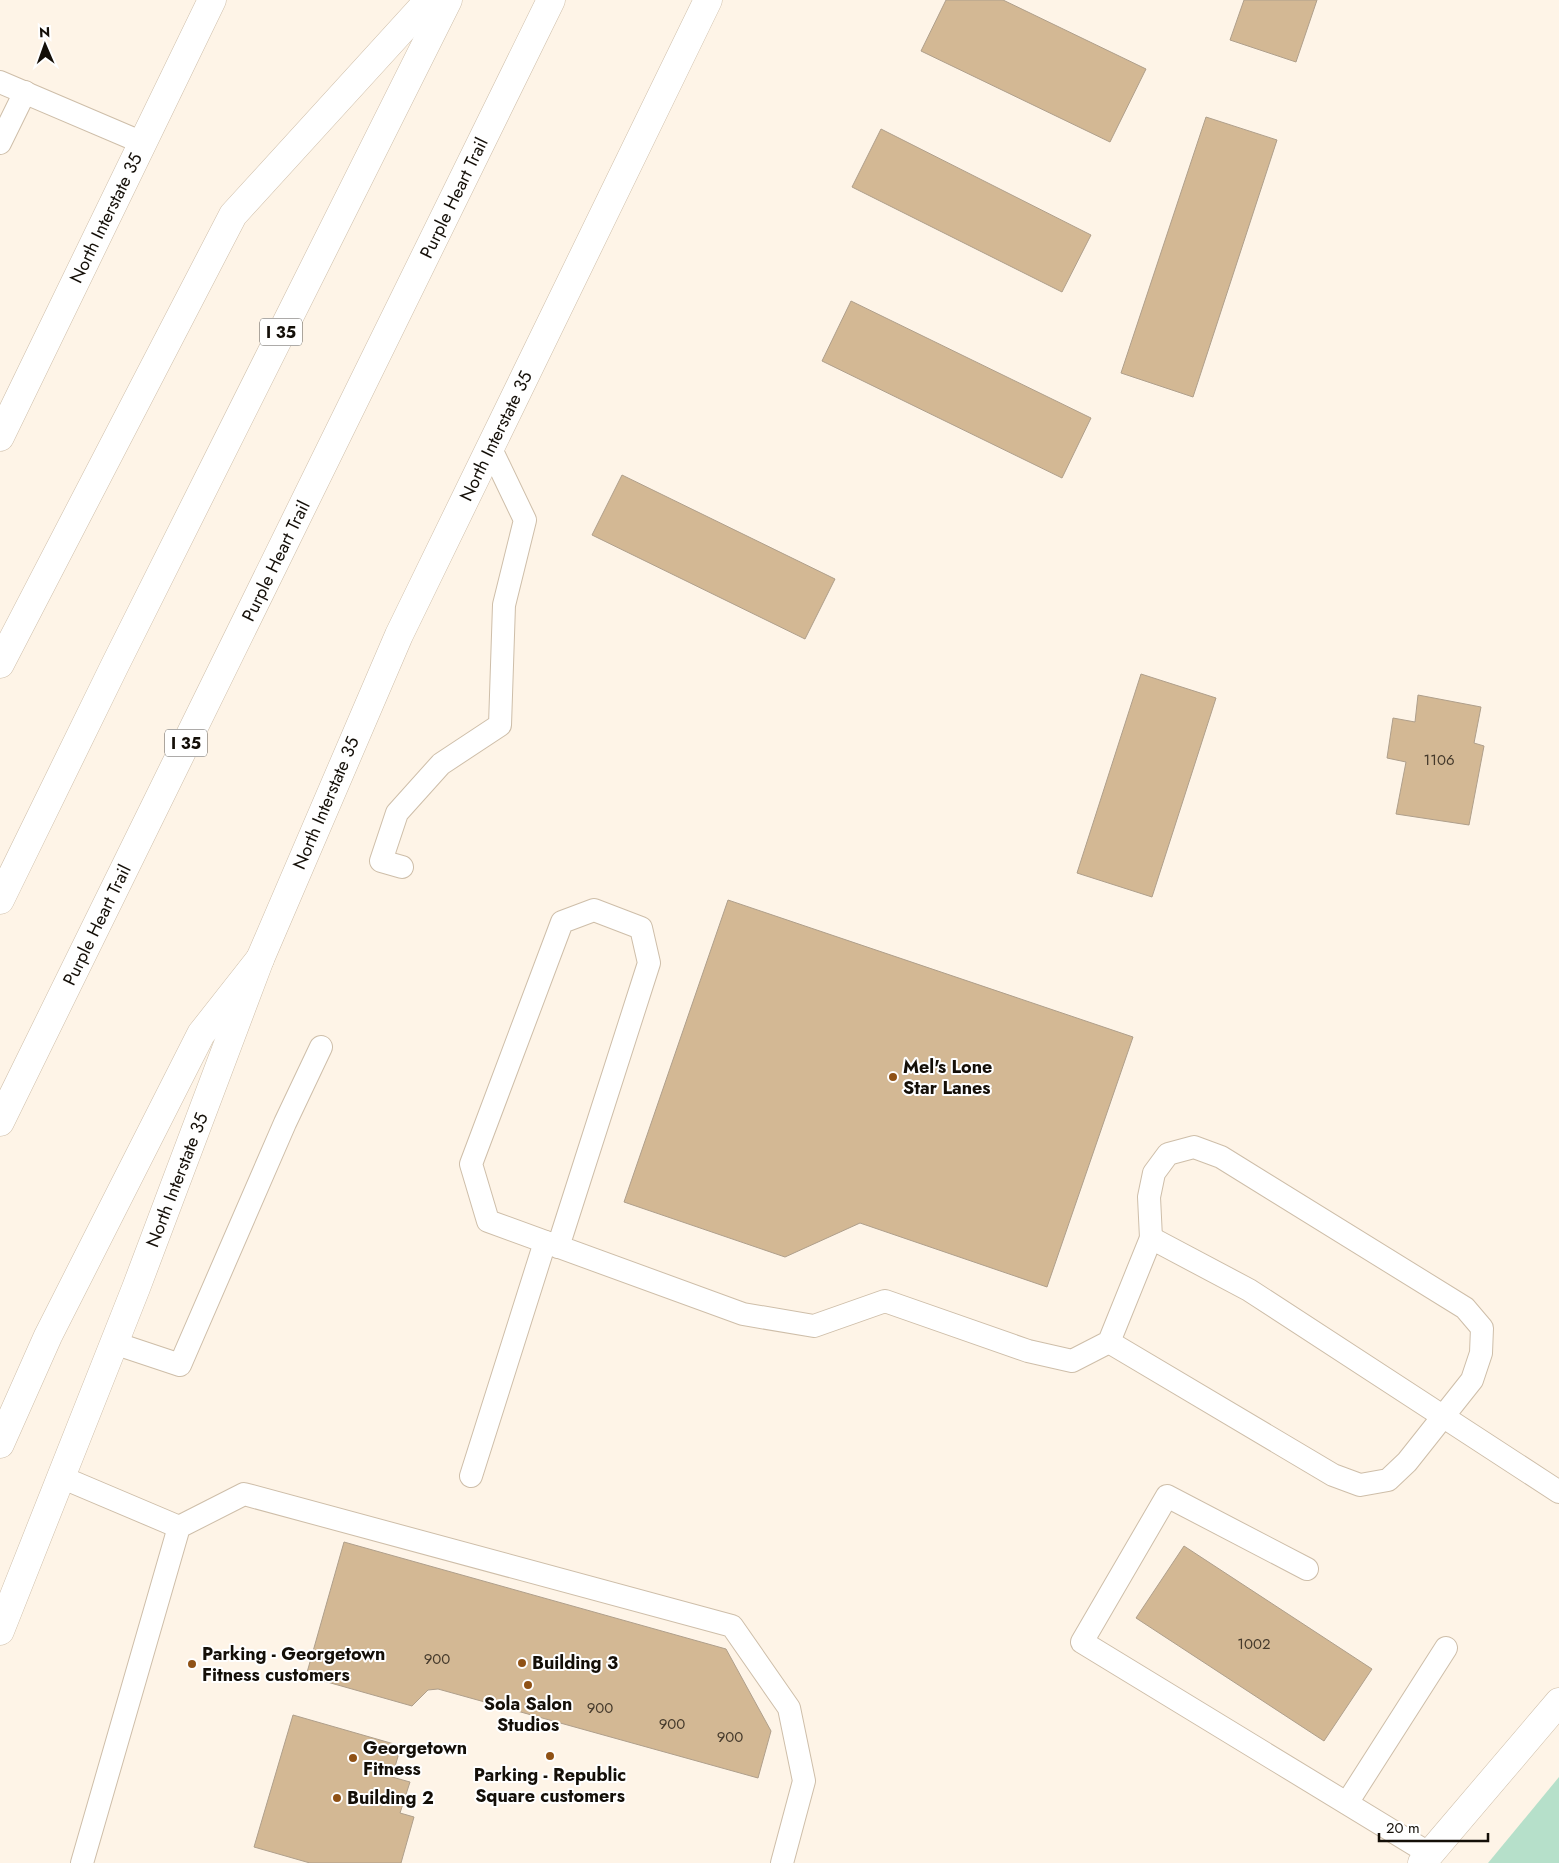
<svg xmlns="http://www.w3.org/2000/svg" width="1559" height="1863" font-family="Jost,sans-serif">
<rect width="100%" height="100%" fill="#fef4e7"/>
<path fill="#b6e0ca" d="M1559,1777V1863H1488Z"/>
<g fill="#d3b894" stroke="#af9f8b">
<path d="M946,0H1003L1146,69L1110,142L921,51Z"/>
<path d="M1244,0H1317L1296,62L1230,40Z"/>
<path d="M1206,117L1277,140L1193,397L1121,373Z"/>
<path d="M881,129L1091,235L1062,292L852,187Z"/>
<path d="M851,301L1091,418L1062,478L822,361Z"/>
<path d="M622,475L835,579L805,639L592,535Z"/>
<path d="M1141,674L1216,698L1152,897L1077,873Z"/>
<path d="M1418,695L1481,707L1474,743L1484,746L1469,825L1396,814L1406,762L1387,758L1393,718L1415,722Z"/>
<path d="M728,900L1133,1037L1047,1287L860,1223L785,1257L624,1202Z"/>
<path d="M344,1542L726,1649L771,1731L758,1778L438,1689L428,1690L412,1706L306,1676Z"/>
<path d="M1184,1546L1372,1669L1324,1741L1136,1618Z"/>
<path d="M293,1715L401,1746L392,1777L410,1782L400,1813L414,1817L401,1863H310L254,1847Z"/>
</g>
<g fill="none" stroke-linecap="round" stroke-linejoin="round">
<defs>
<g id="lane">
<path d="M0,82L143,143"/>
<path d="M0,143L25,92"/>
<path d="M402,867L381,861L397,813L441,764L500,725L504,605L525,520L490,447"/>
<path d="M558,1247L649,963L641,928L594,910L562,922L471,1164L488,1221L743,1314L814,1326L885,1301L1028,1351L1072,1361L1109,1342L1151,1238L1249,1290L1559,1492"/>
<path d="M1109,1342L1333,1475L1360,1485L1388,1480L1407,1462L1472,1380L1481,1353L1482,1328L1465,1308L1221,1157L1194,1147L1168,1154L1154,1173L1149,1197L1151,1238"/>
<path d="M114,1343L180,1365L285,1123L321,1047"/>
<path d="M471,1476L545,1242"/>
<path d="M61,1477L179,1527"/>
<path d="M1307,1569L1167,1496L1082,1642L1430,1854"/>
<path d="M1347,1803L1446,1648"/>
<path d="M82,1863L179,1527L244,1494L732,1626L789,1708L804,1781L782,1863"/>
</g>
<g id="secondary">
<path d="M0,437L212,0"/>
<path d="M0,1631L136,1288L260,959L399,635L708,0"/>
<path d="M1422,1863L1559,1702"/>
</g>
<g id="highway">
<path d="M0,664L233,215L429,0"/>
<path d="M0,900L115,665L448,0"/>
<path d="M0,1122L551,0"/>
<path d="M0,1444L48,1336L201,1034L260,959"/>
</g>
</defs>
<use href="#lane" stroke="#cebea9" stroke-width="24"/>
<use href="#secondary" stroke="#cebea9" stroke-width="29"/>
<use href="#highway" stroke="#cebea9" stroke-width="29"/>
<use href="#lane" stroke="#fff" stroke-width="22"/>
<use href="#secondary" stroke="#fff" stroke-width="28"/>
<use href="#highway" stroke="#fff" stroke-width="28"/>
</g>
<g fill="#8f5115" stroke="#fff" stroke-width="2">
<circle cx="893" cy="1077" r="5"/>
<circle cx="522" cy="1663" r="5"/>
<circle cx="192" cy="1664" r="5"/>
<circle cx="528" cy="1685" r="5"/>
<circle cx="550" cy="1756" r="5"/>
<circle cx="353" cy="1758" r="5"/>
<circle cx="337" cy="1798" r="5"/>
</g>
<g text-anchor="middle" stroke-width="4" stroke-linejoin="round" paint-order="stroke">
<g font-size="15" fill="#44392b">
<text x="1439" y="765">1106</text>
<text x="1254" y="1649">1002</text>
<text x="437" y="1664">900</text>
<text x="600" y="1713">900</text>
<text x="672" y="1729">900</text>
<text x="730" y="1742">900</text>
</g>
<g fill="#fff" stroke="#5a5752" stroke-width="1">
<rect x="260" y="318.5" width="42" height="27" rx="4"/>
<rect x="165" y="729.5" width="42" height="27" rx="4"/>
</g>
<g font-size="16" font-weight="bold" fill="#140f08">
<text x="281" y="338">I 35</text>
<text x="186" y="749">I 35</text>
</g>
<g font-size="18" fill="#140f08" stroke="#fff">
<text transform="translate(454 198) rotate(-64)" y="6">Purple Heart Trail</text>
<text transform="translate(106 218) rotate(-64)" y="6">North Interstate 35</text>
<text transform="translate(496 436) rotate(-64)" y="6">North Interstate 35</text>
<text transform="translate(276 561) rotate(-64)" y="6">Purple Heart Trail</text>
<text transform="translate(326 803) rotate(-67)" y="6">North Interstate 35</text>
<text transform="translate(97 925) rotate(-64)" y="6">Purple Heart Trail</text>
<text transform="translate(177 1180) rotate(-69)" y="6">North Interstate 35</text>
</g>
<g font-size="18" font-weight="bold" fill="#140f08" stroke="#fff" text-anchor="start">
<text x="903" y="1073">Mel's Lone<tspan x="903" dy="21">Star Lanes</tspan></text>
<text x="202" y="1660">Parking - Georgetown<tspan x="202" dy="21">Fitness customers</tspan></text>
<text x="532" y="1669">Building 3</text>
<text x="528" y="1710" text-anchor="middle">Sola Salon<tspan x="528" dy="21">Studios</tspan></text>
<text x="363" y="1754">Georgetown<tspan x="363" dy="21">Fitness</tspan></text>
<text x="550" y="1781" text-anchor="middle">Parking - Republic<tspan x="550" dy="21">Square customers</tspan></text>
<text x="347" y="1804">Building 2</text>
</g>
</g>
<g transform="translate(45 45) rotate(358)" stroke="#ffffff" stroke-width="4" paint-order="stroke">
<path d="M0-4L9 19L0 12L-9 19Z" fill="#140f08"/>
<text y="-8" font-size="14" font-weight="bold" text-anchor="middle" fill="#140f08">N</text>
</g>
<path d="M1379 1833v8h109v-8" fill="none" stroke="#140f08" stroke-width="2.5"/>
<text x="1386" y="1833" font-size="15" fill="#140f08" stroke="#ffffff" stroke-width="4" paint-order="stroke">20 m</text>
</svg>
